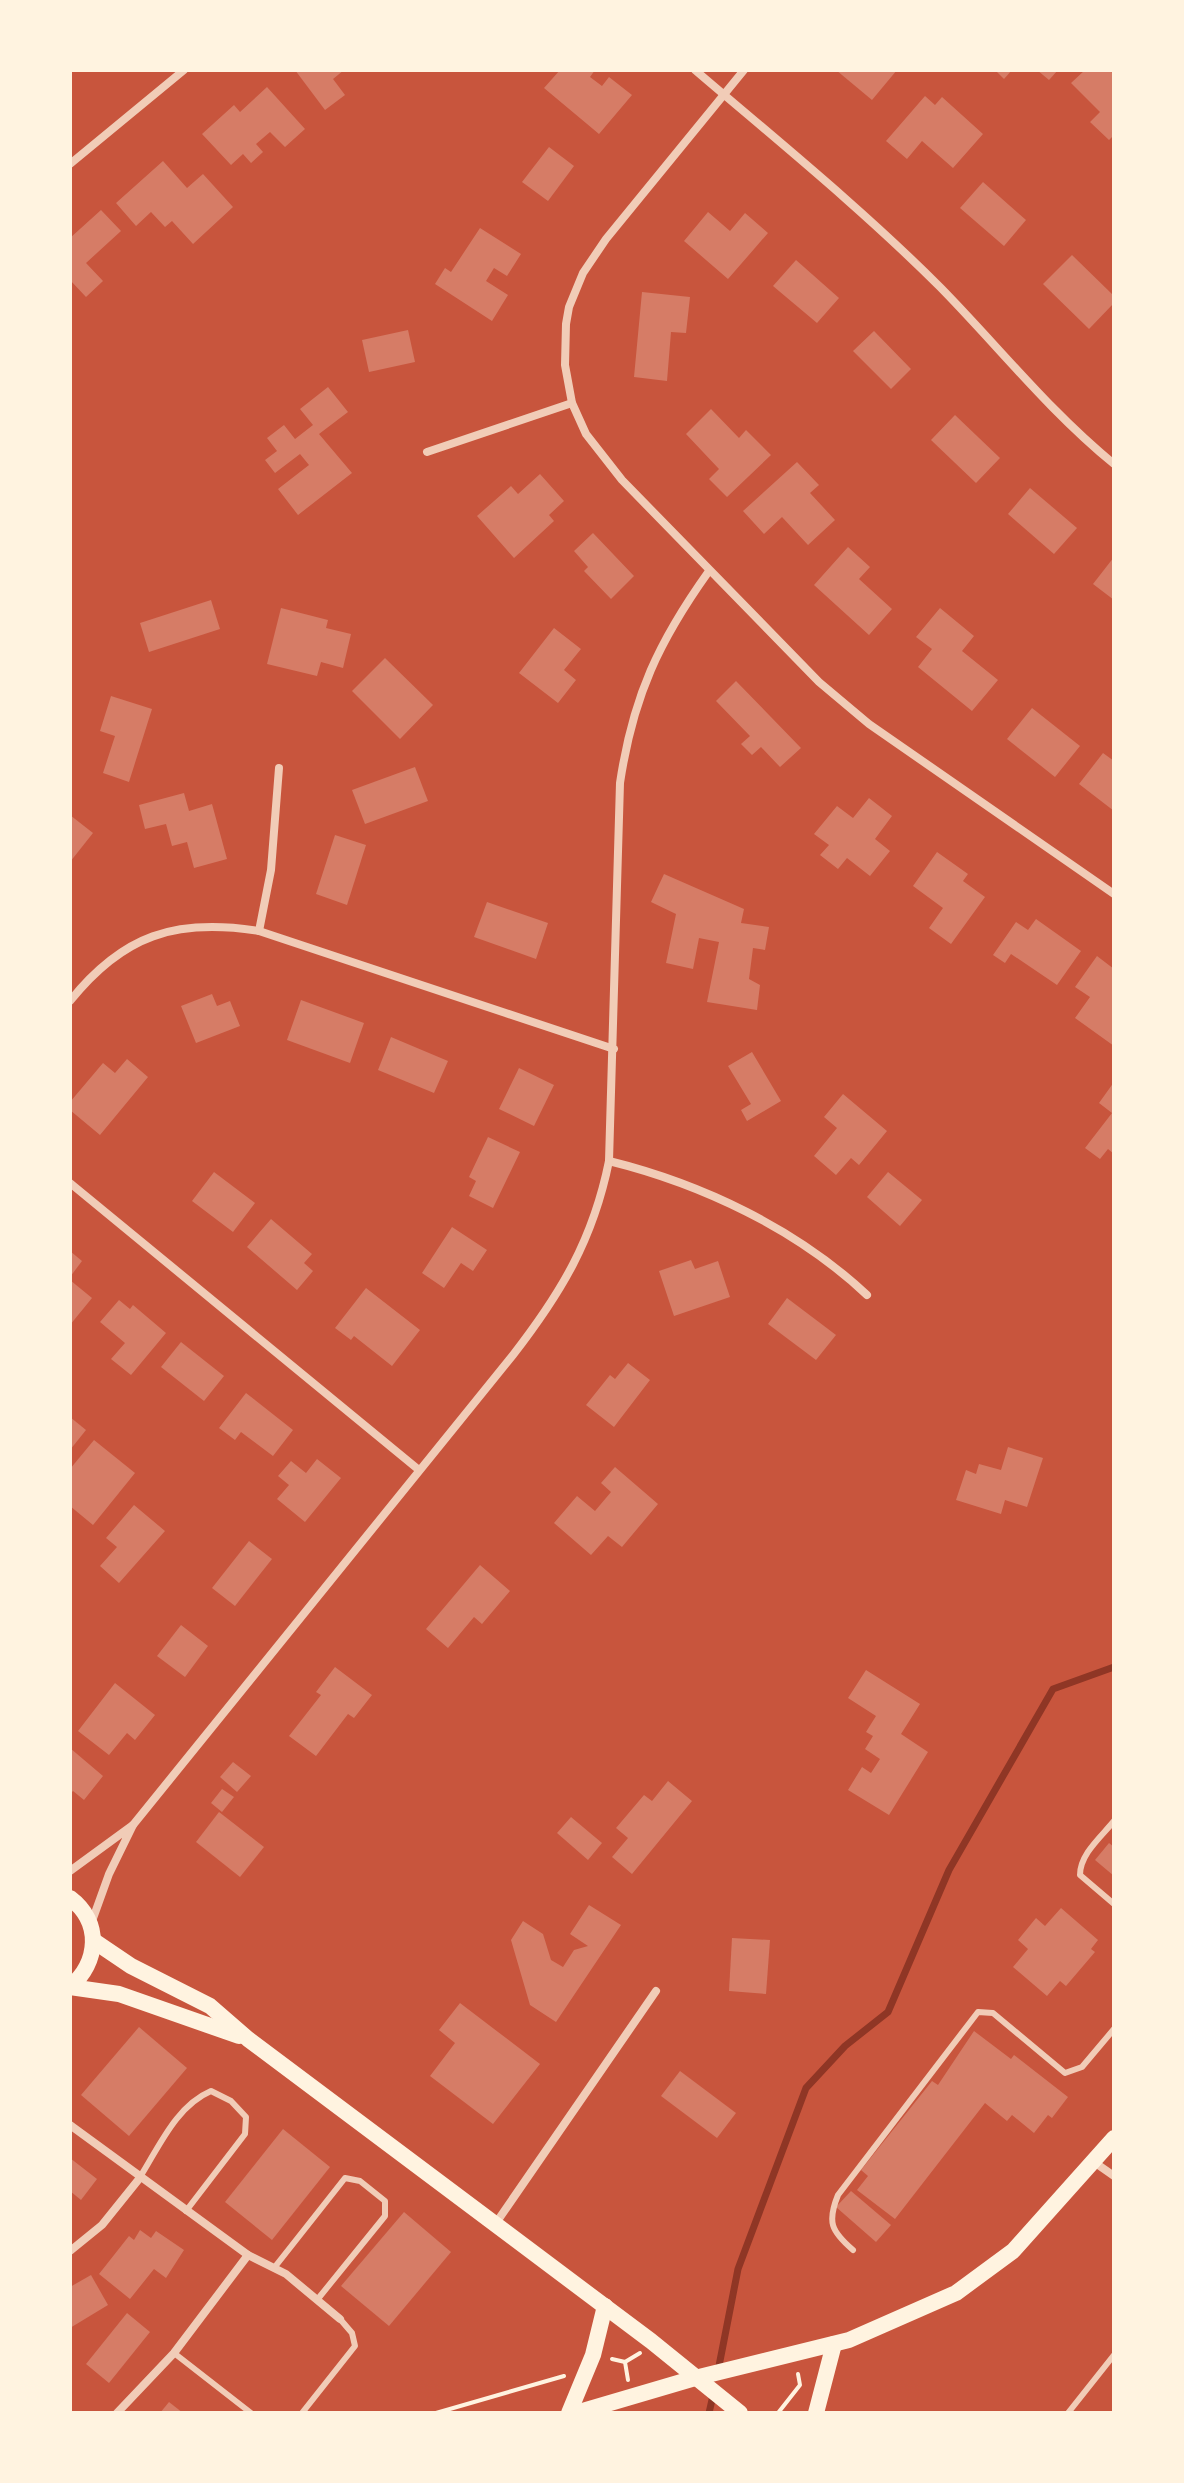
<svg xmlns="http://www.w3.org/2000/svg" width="1184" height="2483" font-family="Karla,sans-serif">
<rect width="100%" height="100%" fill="#c8553d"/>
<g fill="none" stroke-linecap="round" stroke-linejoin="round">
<g stroke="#8f3625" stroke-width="7">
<path d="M718,2371L738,2269L806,2088L845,2046L888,2012L949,1870L1053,1689L1114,1667"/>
<path d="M709,2413L714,2391"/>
</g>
</g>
<g fill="#d67c66">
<path d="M295,70H344L333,79L345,95L325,110Z"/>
<path d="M560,70H595L590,77L602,86L609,77L632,95L599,134L544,88Z"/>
<path d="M836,70H897L872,100Z"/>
<path d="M995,70H1012L1004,79Z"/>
<path d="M1037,70H1058L1049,80Z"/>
<path d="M1085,70H1109L1114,74V135L1109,140L1090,122L1100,112L1071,83Z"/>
<path d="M267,87L305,129L285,147L270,132L256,144L263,152L251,163L243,154L231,165L202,134L234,105L240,112Z"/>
<path d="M925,96L935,105L942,97L983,134L953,168L922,141L907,159L886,141Z"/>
<path d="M549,147L574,166L548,201L522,182Z"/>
<path d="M163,161L187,188L203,174L233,207L193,244L172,221L165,227L151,212L136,226L116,203Z"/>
<path d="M983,182L1026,220L1004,246L960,208Z"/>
<path d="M101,210L121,231L86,263L103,281L86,297L70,280V238Z"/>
<path d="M708,212L730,231L745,213L768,233L728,279L684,241Z"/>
<path d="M480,228L521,254L507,276L494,268L486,281L508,295L492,321L435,284L445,268L451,272Z"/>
<path d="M1072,255L1114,296V303L1089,329L1043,284Z"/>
<path d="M796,260L839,298L817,323L773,286Z"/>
<path d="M642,292L690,297L686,333L671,332L667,381L634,377Z"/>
<path d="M408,330L415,362L369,372L362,340Z"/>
<path d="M874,331L911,369L891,389L853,351Z"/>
<path d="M328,387L348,412L319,434L352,473L298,515L278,489L309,465L300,454L275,473L265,460L277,451L267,438L284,425L295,439L313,425L300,409Z"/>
<path d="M711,409L739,438L746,430L771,455L727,497L709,479L719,469L686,434Z"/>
<path d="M955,415L1000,458L976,483L931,440Z"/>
<path d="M797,462L819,485L810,493L835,520L808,545L782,517L764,534L743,511Z"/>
<path d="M540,474L564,501L549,515L554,521L514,558L477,516L511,486L518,494Z"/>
<path d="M1030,488L1077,528L1054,554L1008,514Z"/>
<path d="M593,533L634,576L611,599L584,571L588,567L574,551Z"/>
<path d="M848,547L870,567L859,579L892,609L869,635L814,585Z"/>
<path d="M1114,557V600L1093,584Z"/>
<path d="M211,600L220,629L149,652L140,623Z"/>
<path d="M281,608L328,620L326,628L351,634L343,668L321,662L317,676L267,664Z"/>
<path d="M940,608L974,636L962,651L998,680L972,711L918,667L932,649L916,637Z"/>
<path d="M554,628L581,649L564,670L576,680L558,703L519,673Z"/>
<path d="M385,658L433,705L400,739L352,691Z"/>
<path d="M736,681L801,748L780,767L761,747L752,755L741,744L750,736L716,701Z"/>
<path d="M111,696L152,709L129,782L103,773L115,736L100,731Z"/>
<path d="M1032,708L1080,746L1055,777L1007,739Z"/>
<path d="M1103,753L1114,761V811L1079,784Z"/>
<path d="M415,767L428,801L365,824L352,790Z"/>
<path d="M184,793L189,811L212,804L227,859L194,868L187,842L172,846L166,824L145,829L139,805Z"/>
<path d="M869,798L892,816L875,839L890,851L870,876L847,858L838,869L820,855L829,845L814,834L837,806L853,818Z"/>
<path d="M70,815L93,833L70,862Z"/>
<path d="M335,835L366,845L347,905L316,894Z"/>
<path d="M937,852L968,874L963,881L985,897L951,944L929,928L943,908L913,886Z"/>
<path d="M664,874L744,909L741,923L769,927L765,950L753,948L749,979L760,985L757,1010L707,1002L719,942L699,938L693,969L666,963L676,914L651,902Z"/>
<path d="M487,902L548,923L536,959L474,937Z"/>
<path d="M1036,919L1081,951L1057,985L1011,954L1005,963L993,955L1016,922L1028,930Z"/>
<path d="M1097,956L1114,969V1046L1075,1018L1090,997L1075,987Z"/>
<path d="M212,994L217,1006L230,1001L240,1026L196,1043L181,1006Z"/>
<path d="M301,1000L364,1023L350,1063L287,1040Z"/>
<path d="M391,1037L448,1061L434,1093L378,1070Z"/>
<path d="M752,1052L781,1101L747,1121L741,1110L751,1104L728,1066Z"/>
<path d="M127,1059L148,1077L100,1135L70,1110V1102L103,1063L115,1073Z"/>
<path d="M519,1068L554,1085L534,1126L499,1109Z"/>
<path d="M1114,1082V1154L1108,1149L1100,1159L1085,1148L1112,1113L1099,1103Z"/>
<path d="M843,1094L887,1131L859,1165L851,1158L836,1175L814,1156L837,1128L824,1117Z"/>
<path d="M488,1137L520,1152L493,1208L469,1196L476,1181L469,1177Z"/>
<path d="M214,1172L255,1203L233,1232L192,1201Z"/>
<path d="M888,1172L922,1200L900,1226L867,1197Z"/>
<path d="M271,1219L312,1254L304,1263L313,1271L297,1290L247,1247Z"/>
<path d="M452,1227L487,1250L473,1271L461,1263L444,1288L422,1273Z"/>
<path d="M70,1251L82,1261L70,1277Z"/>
<path d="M691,1260L695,1269L718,1261L730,1297L674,1316L659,1271Z"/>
<path d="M70,1280L92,1298L70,1325Z"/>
<path d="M366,1288L420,1330L392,1366L354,1336L351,1340L335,1328Z"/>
<path d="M787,1298L836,1335L816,1360L768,1324Z"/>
<path d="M119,1300L130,1309L133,1305L166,1333L131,1375L111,1359L125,1343L100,1322Z"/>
<path d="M181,1342L224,1376L204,1401L161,1367Z"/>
<path d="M628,1363L650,1380L614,1427L586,1405L610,1375L615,1379Z"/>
<path d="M246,1393L293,1430L273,1456L241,1432L235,1440L219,1428Z"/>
<path d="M70,1417L86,1430L70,1450Z"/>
<path d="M94,1440L135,1473L93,1525L70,1506V1469Z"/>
<path d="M1008,1447L1043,1458L1027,1507L1005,1500L1001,1514L956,1500L966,1470L976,1474L979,1464L1001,1470Z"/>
<path d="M317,1459L341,1478L305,1522L277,1499L289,1485L278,1476L291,1461L306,1473Z"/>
<path d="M615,1467L658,1504L622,1547L608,1536L591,1555L554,1523L577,1496L595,1511L611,1492L601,1483Z"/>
<path d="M134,1505L165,1531L119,1583L100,1566L117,1547L106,1538Z"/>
<path d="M249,1541L272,1559L235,1606L212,1588Z"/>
<path d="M480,1565L510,1591L482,1624L474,1617L448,1648L426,1629Z"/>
<path d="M181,1625L208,1646L185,1677L157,1656Z"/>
<path d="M335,1667L372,1695L354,1718L348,1714L316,1756L289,1736L321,1695L316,1692Z"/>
<path d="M866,1670L920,1704L901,1734L928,1752L889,1815L848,1790L862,1767L871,1773L880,1759L865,1749L873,1736L866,1732L876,1716L848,1698Z"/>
<path d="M115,1683L155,1715L135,1740L127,1733L109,1755L78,1731Z"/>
<path d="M70,1748L103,1776L84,1800L73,1791L70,1794Z"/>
<path d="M233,1762L251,1776L237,1792L220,1777Z"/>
<path d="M668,1781L692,1801L632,1874L612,1857L628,1838L616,1828L644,1795L652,1801Z"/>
<path d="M222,1789L234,1797L222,1812L211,1803Z"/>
<path d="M219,1812L264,1847L240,1877L196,1842Z"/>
<path d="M571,1817L602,1843L588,1860L557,1833Z"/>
<path d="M1109,1843L1114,1847V1876L1095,1860Z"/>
<path d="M589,1905L621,1925L556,2022L530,2005L511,1940L523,1921L543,1934L551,1960L563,1967L574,1950L588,1946L570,1934Z"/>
<path d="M1061,1908L1098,1940L1091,1949L1095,1952L1066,1986L1060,1981L1047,1996L1013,1967L1028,1949L1018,1940L1036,1918L1045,1926Z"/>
<path d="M732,1938L770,1940L766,1994L729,1991Z"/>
<path d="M460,2003L540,2064L493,2124L430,2076L455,2043L439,2030Z"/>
<path d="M139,2027L187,2068L129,2136L81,2095Z"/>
<path d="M974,2031L1011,2059L1014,2055L1068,2097L1052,2118L1048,2115L1034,2133L1012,2115L1007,2121L985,2103L895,2219L857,2190L868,2176L861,2170L932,2081L938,2085Z"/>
<path d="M680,2071L736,2113L717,2138L661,2096Z"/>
<path d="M283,2129L330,2167L272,2240L225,2202Z"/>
<path d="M70,2158L97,2179L81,2200L70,2191Z"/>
<path d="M851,2191L891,2225L876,2242L836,2207Z"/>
<path d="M404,2212L451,2252L389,2326L341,2286Z"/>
<path d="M140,2230L151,2238L156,2231L184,2250L166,2278L154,2269L130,2299L99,2274L129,2236L134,2240Z"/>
<path d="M91,2275L108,2305L70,2328V2287Z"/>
<path d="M127,2313L150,2332L109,2383L86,2364Z"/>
<path d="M169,2402L183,2413H160Z"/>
</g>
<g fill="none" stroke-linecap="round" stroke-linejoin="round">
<g stroke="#fff3e0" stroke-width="4">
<path d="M612,2359L625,2362L640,2353"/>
<path d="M625,2362L628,2380"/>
<path d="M436,2413L564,2376"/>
<path d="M778,2413L800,2385L798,2374"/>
</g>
<g stroke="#f1ccb7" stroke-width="6">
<path d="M1114,1821C1101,1837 1080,1854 1080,1875L1114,1904"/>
<path d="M140,2177C159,2147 176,2106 211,2091L231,2101L246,2117L245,2134L186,2211"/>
<path d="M853,2250C831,2231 827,2222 838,2195L978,2012L993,2013L1065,2073L1082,2067L1114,2029"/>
<path d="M274,2268L345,2178L360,2181L385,2201V2216L317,2300"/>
<path d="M174,2353L251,2413"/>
<path d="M302,2413L355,2346L352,2333L340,2319"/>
<path d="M1068,2413L1114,2355"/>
</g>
<g stroke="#f1ccb7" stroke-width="8">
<path d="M695,70C778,141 862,209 940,287C998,346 1049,411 1114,464"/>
<path d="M744,70L606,239L583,273L569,307L566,324L565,365L572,403L586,434L622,480L819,682L869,724L1114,894"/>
<path d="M70,164L184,70"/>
<path d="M427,452L572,403"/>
<path d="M259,931L271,870L279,768"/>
<path d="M70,1001C123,935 175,918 259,931L614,1049"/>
<path d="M609,1161C702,1184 797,1229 867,1295"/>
<path d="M70,1183L419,1470"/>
<path d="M133,1825L513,1355C561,1293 593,1240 609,1161L620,783C633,696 659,641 709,571"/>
<path d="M70,1871L133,1825L109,1874L91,1924"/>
<path d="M70,2125L248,2255L286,2274L340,2319"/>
<path d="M1094,2162L1114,2176"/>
<path d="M496,2223L656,1991"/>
<path d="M70,2251L102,2225L139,2179"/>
<path d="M117,2413L174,2353L248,2255"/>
</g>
<g stroke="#fff3e0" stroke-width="16">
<path d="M70,1898C102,1922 99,1962 70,1987"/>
<path d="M94,1941L131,1966L210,2006L248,2039L651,2341L740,2413"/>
<path d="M70,1987L119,1994L239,2036"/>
<path d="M569,2413L593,2355L605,2306"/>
<path d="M576,2413L695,2378L849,2340L956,2293L1013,2251L1114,2138"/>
<path d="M816,2413L834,2344"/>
</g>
</g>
<rect width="1184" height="2483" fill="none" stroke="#fff3e0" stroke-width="144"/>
</svg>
